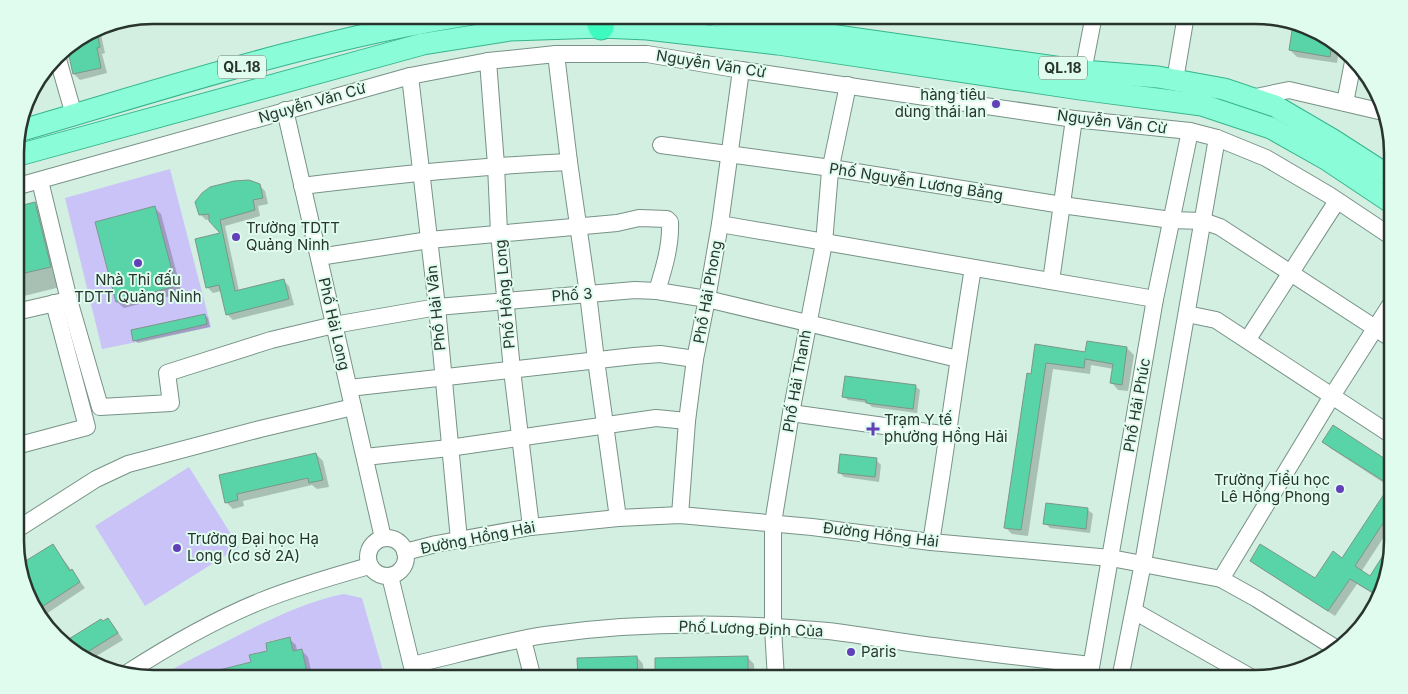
<svg xmlns="http://www.w3.org/2000/svg" width="1408" height="694" font-family="Inter,sans-serif">
<rect width="100%" height="100%" fill="#d2efe2"/>
<g fill="#cac3f7">
<path d="M170,169L211,327L102,349L65,198Z"/>
<path d="M189,467L239,547L145,606L95,526Z"/>
<path d="M344,594L362,598L383,671L351,679H300L299,674L306,673L302,649L293,651L289,637L266,642L267,651L249,655L251,662L203,674L204,679H156C182,663 210,650 237,636C271,619 307,601 344,594Z"/>
</g>
<g fill="#0003">
<path d="M1294,24L1316,29L1339,49L1337,63L1297,57L1290,50Z"/>
<path d="M99,26L105,53L102,54L107,73L80,80L74,74L68,46Z"/>
<path d="M259,185L265,191L268,204L258,206L260,216L225,226L239,291L283,280L289,286L294,305L233,320L227,314L221,291L213,293L207,287L223,234L211,219L206,220L200,214Z"/>
<path d="M34,203L52,221L68,285L16,298L15,208Z"/>
<path d="M155,208L161,214L182,293L124,308L117,302Z"/>
<path d="M205,315L208,318L210,327L138,343L134,340Z"/>
<path d="M1088,343L1127,348L1134,355L1128,391L1118,390L1112,383L1114,369L1091,365L1090,374L1053,369L1028,536L1012,534L1005,527L1036,346L1086,353Z"/>
<path d="M915,386L920,390L917,413L872,407L868,403L848,400L843,396Z"/>
<path d="M1324,441L1393,465V523L1361,572L1371,578L1393,542L1380,598L1357,584L1335,616L1257,566L1251,560L1315,580L1343,559L1390,487L1330,448Z"/>
<path d="M316,454L323,461L329,487L317,489L312,485L243,501L244,506L233,509L226,502L220,476Z"/>
<path d="M876,460L881,465L879,482L844,477L839,472Z"/>
<path d="M1047,504L1088,510L1093,514L1090,533L1050,528L1045,523Z"/>
<path d="M53,546L85,588L40,618L19,567Z"/>
<path d="M108,619L114,626L123,640L88,661L65,643Z"/>
<path d="M289,639L296,645L297,651L301,650L308,657L313,679H205L252,663Z"/>
<path d="M637,657L643,664L644,679H579Z"/>
<path d="M748,658L754,664L755,679H656Z"/>
</g>
<g fill="#58d4a8" stroke="#7c968b">
<path d="M1293,24L1316,29L1332,44L1330,57L1289,50Z"/>
<path d="M96,28L100,47L97,48L101,68L73,74L67,47Z"/>
<path d="M249,180L260,184L263,198L253,200L255,210L220,220L235,291L284,279L289,299L226,315L219,285L206,288L195,239L220,233L209,221V214L199,215L195,202L202,193L210,187L234,181Z"/>
<path d="M35,202L51,267L16,275L15,207Z"/>
<path d="M155,206L176,286L116,302L95,222Z"/>
<path d="M205,314L207,324L133,341L131,330Z"/>
<path d="M1087,341L1127,347L1122,385L1110,383L1113,364L1085,359L1084,368L1046,363L1021,530L1004,528L1027,373L1031,374L1035,344L1085,352Z"/>
<path d="M845,376L916,385L913,409L866,403V400L842,397Z"/>
<path d="M1333,425L1393,464V508L1355,566L1370,576L1391,543L1392,544L1380,597L1350,579L1328,611L1250,561L1260,544L1315,578L1333,551L1342,558L1390,485L1322,442Z"/>
<path d="M316,453L323,480L309,483L308,478L237,494L238,500L225,503L219,475Z"/>
<path d="M840,454L877,458L875,477L838,473Z"/>
<path d="M1046,503L1088,508L1086,529L1043,524Z"/>
<path d="M53,544L70,571L72,569L80,582L37,610L19,565Z"/>
<path d="M108,618L118,633L81,656L64,642L101,619L103,621Z"/>
<path d="M290,637L293,651L302,649L307,673L299,674L300,679H195V676L251,662L249,655L267,651L266,643Z"/>
<path d="M637,656L638,679H578L577,658Z"/>
<path d="M748,656V679H655V658Z"/>
</g>
<g fill="none" stroke-linecap="round" stroke-linejoin="round">
<defs>
<g id="minor">
<path d="M556,54L569,162L588,294L596,360L618,518"/>
<path d="M57,56L74,115"/>
<path d="M488,61L496,165L499,233L512,370L531,527"/>
<path d="M410,76L437,307L459,540"/>
<path d="M1175,80L1186,15"/>
<path d="M1081,82L1094,15"/>
<path d="M1251,98L1289,90L1383,112"/>
<path d="M1345,103L1353,62"/>
<path d="M285,110L383,538"/>
<path d="M661,145L831,168L1062,205L1171,220L1203,221L1220,227L1392,339"/>
<path d="M40,181L69,300L100,407L171,403L167,373L271,340L334,325L437,307L635,290L657,291L707,299L958,359"/>
<path d="M302,186C391,175 479,166 569,162"/>
<path d="M15,187L410,76L488,61L556,54H647L741,70L1074,119L1190,131L1217,138L1266,158L1329,195L1392,237"/>
<path d="M720,224L1155,299"/>
<path d="M319,257L429,240L617,223L639,218L667,219L670,222C671,246 664,268 657,291"/>
<path d="M1051,281L1074,119"/>
<path d="M16,312L64,301"/>
<path d="M1187,314L1216,320L1393,436"/>
<path d="M1248,339L1337,201"/>
<path d="M349,388L634,356L660,354L695,359"/>
<path d="M791,413L949,435"/>
<path d="M16,446L87,427L54,303"/>
<path d="M365,457L449,448L656,418L687,421"/>
<path d="M680,515L687,421L695,359L707,299L720,224L741,70"/>
<path d="M16,530L96,479L128,464L260,429L353,407"/>
<circle cx="387" cy="557" r="19"/>
<path d="M931,542C946,451 958,359 973,268"/>
<path d="M405,552L436,544L531,527L618,518L680,515L812,527L931,542L1111,558L1221,579L1257,599L1337,649"/>
<path d="M390,576L415,679"/>
<path d="M1221,579L1332,396L1392,302"/>
<path d="M1134,611L1254,679"/>
<path d="M523,640L533,679"/>
<path d="M412,665C456,655 500,642 545,635C638,622 735,622 828,631C863,635 898,642 933,646C985,653 1038,659 1091,665"/>
<path d="M127,673C169,646 214,620 261,601C295,587 334,576 369,566"/>
<path d="M776,679L773,628V523L791,413L824,243L830,171L848,85"/>
<path d="M1089,679L1155,299L1190,131"/>
<path d="M1120,679L1143,563L1217,138"/>
</g>
<g id="major">
<path d="M712,15L795,30L1083,71L1158,77L1224,89L1275,106L1333,140L1392,178"/>
<path d="M19,131C167,88 315,39 468,15"/>
<path d="M15,156L423,44L510,30L601,27L647,29L778,44L1080,89L1202,105L1271,128L1326,159L1392,203"/>
</g>
<path id="highway" d="M597,15L601,27"/>
</defs>
<use href="#minor" stroke="#789287" stroke-width="18"/>
<use href="#major" stroke="#36b58c" stroke-width="23"/>
<use href="#highway" stroke="#36b58c" stroke-width="27"/>
<use href="#minor" stroke="#fff" stroke-width="16"/>
<use href="#major" stroke="#8bfcd8" stroke-width="21"/>
<use href="#highway" stroke="#3dfabe" stroke-width="25"/>
</g>
<g fill="#6340b9" stroke="#dffcef" stroke-width="2">
<circle cx="996" cy="104" r="5"/>
<circle cx="236" cy="237" r="5"/>
<circle cx="138" cy="263" r="5"/>
<path d="M870.5 421.5h5v5h5v5h-5v5h-5v-5h-5v-5h5z"/>
<circle cx="1340" cy="489" r="5"/>
<circle cx="177" cy="548" r="5"/>
<circle cx="851" cy="652" r="5"/>
</g>
<g text-anchor="middle" stroke-width="4" stroke-linejoin="round" paint-order="stroke">
<g fill="#dffcef" stroke="#607069" stroke-width="1">
<rect x="218" y="55.5" width="48" height="23" rx="4"/>
<rect x="1039" y="56.5" width="48" height="23" rx="4"/>
</g>
<g font-size="14" font-weight="bold" fill="#29342f">
<text x="242" y="72">QL.18</text>
<text x="1063" y="73">QL.18</text>
</g>
<g font-size="15" fill="#29342f" stroke="#dffcef">
<text transform="translate(711 64) rotate(9)" y="5">Nguyễn Văn Cừ</text>
<text transform="translate(312 103) rotate(-16)" y="5">Nguyễn Văn Cừ</text>
<text transform="translate(1112 122) rotate(7)" y="5">Nguyễn Văn Cừ</text>
<text transform="translate(916 182) rotate(9)" y="5">Phố Nguyễn Lương Bằng</text>
<text transform="translate(708 292) rotate(-80)" y="5">Phố Hải Phong</text>
<text transform="translate(505 294) rotate(-95)" y="5">Phố Hồng Long</text>
<text transform="translate(572 295) rotate(-4)" y="5">Phố 3</text>
<text transform="translate(436 308) rotate(-96)" y="5">Phố Hải Vân</text>
<text transform="translate(334 324) rotate(77)" y="5">Phố Hải Long</text>
<text transform="translate(797 381) rotate(-80)" y="5">Phố Hải Thanh</text>
<text transform="translate(1137 405) rotate(-80)" y="5">Phố Hải Phúc</text>
<text transform="translate(881 535) rotate(7)" y="5">Đường Hồng Hải</text>
<text transform="translate(478 538) rotate(-11)" y="5">Đường Hồng Hải</text>
<text transform="translate(751 629) rotate(2)" y="5">Phố Lương Định Của</text>
</g>
<g font-size="15" fill="#29342f" stroke="#dffcef" text-anchor="start">
<text x="986" y="100" text-anchor="end">hàng tiêu<tspan x="986" dy="17">dùng thái lan</tspan></text>
<text x="246" y="233">Trường TDTT<tspan x="246" dy="17">Quảng Ninh</tspan></text>
<text x="138" y="285" text-anchor="middle">Nhà Thi đấu<tspan x="138" dy="17">TDTT Quảng Ninh</tspan></text>
<text x="884" y="425">Trạm Y tế<tspan x="884" dy="17">phường Hồng Hải</tspan></text>
<text x="1330" y="485" text-anchor="end">Trường Tiểu học<tspan x="1330" dy="17">Lê Hồng Phong</tspan></text>
<text x="187" y="544">Trường Đại học Hạ<tspan x="187" dy="17">Long (cơ sở 2A)</tspan></text>
<text x="861" y="657">Paris</text>
</g>
</g>
<path d="M0 0H1408V694H0ZM153 24H1255A129 129 0 0 1 1384 153V541A129 129 0 0 1 1255 670H153A129 129 0 0 1 24 541V153A129 129 0 0 1 153 24Z" fill="#dffcef" fill-rule="evenodd"/>
<path fill="none" stroke="#29342f" stroke-width="2.5" d="M153 24H1255A129 129 0 0 1 1384 153V541A129 129 0 0 1 1255 670H153A129 129 0 0 1 24 541V153A129 129 0 0 1 153 24Z"/>
</svg>
